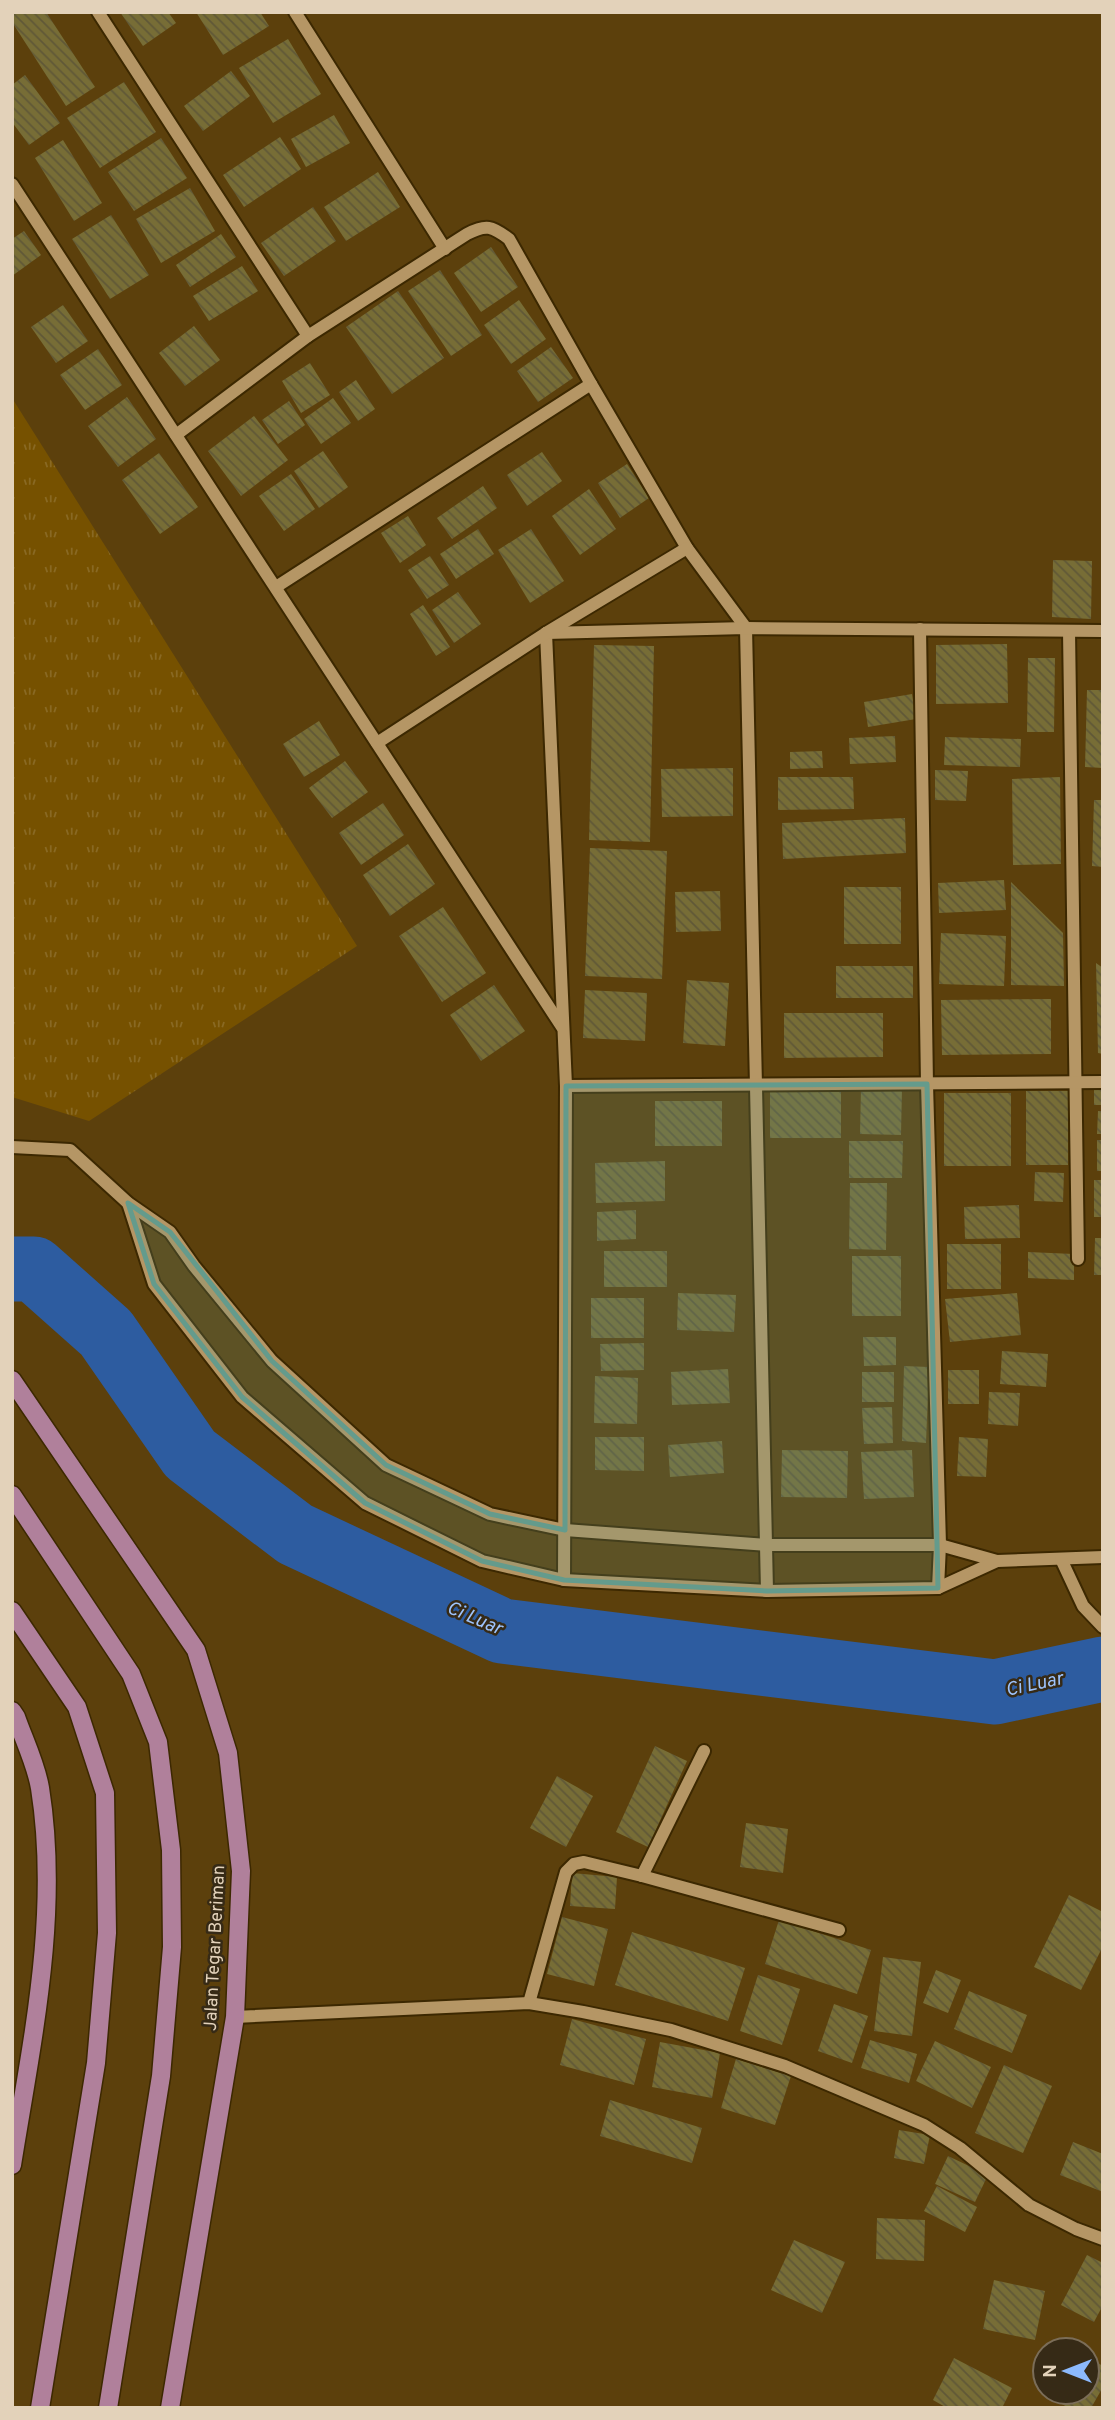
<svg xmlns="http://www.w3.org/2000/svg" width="1115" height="2420" font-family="Overpass,sans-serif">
<defs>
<pattern id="park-tufts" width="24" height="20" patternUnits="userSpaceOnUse" patternTransform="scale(1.75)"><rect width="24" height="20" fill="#765100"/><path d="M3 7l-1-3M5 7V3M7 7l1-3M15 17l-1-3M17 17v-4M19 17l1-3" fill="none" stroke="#896923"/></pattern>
<pattern id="building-back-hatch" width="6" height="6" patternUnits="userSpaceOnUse" patternTransform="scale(1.75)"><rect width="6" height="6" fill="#776d36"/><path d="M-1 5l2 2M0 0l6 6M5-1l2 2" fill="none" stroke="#605837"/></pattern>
</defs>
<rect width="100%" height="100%" fill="#5c400c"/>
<path fill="url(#park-tufts)" d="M12,398L357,946L89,1121L12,1097Z"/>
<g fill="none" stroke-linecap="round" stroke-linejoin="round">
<path stroke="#2d5ca0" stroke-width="65" d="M12,1269H34L106,1333L190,1454L295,1534L502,1631L995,1692L1103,1669"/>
</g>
<g fill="url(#building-back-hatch)">
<path d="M12,12H46L95,87L66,106L12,22Z"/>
<path d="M120,12H168L176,23L143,46Z"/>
<path d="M196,12H260L269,26L223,55Z"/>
<path d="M288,39L321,94L273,123L239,68Z"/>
<path d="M231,71L250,96L203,131L184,106Z"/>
<path d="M25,75L60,123L29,145L12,122V85Z"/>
<path d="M124,82L156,132L100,168L67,118Z"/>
<path d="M334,115L350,143L306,167L291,139Z"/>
<path d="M280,137L301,169L244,207L223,175Z"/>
<path d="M161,138L187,178L134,211L108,172Z"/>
<path d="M63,140L102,203L74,221L35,158Z"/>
<path d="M378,172L400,207L346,241L324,207Z"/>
<path d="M190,188L215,231L161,263L136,219Z"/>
<path d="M313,207L336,241L284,276L261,243Z"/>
<path d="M111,215L149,275L110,299L72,239Z"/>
<path d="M24,231L41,255L12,276V239Z"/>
<path d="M221,234L236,257L190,287L176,265Z"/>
<path d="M491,247L518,287L481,312L454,273Z"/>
<path d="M242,266L258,291L209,321L193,296Z"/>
<path d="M440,270L482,335L451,356L408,291Z"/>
<path d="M398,291L444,358L392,394L346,327Z"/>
<path d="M519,300L546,339L511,364L484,325Z"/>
<path d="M63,305L88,341L56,363L31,327Z"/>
<path d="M194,326L220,360L185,386L159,353Z"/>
<path d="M551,347L573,378L538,402L517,371Z"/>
<path d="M98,349L122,385L85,410L60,375Z"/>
<path d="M310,363L330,395L301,413L282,381Z"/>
<path d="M356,380L375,409L358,421L339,392Z"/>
<path d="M127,397L156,439L118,467L88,426Z"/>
<path d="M333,398L351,423L321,444L304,419Z"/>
<path d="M289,401L305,425L278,444L262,420Z"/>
<path d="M254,416L288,460L241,496L208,451Z"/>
<path d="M323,451L348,487L319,508L294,471Z"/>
<path d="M542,452L562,481L527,506L507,475Z"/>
<path d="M159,453L198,507L160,534L122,480Z"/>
<path d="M627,464L649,498L620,518L598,483Z"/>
<path d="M291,474L315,509L284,531L259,496Z"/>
<path d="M483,486L497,508L452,539L437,518Z"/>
<path d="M589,489L616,529L580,555L552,516Z"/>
<path d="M408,516L426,545L400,563L381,533Z"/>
<path d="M478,529L494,554L456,579L440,554Z"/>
<path d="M531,529L564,581L530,603L498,550Z"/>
<path d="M430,556L449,585L427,599L408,570Z"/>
<path d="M1053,560L1092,561L1091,619L1052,617Z"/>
<path d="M458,592L481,624L454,643L432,610Z"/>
<path d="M423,605L450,647L436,656L410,614Z"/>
<path d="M1007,644L1008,703L936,704V645Z"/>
<path d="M594,645L654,646L650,842L589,840Z"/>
<path d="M1028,658H1055L1054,732H1027Z"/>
<path d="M1087,690H1103V768L1085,767Z"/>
<path d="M912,694L916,719L868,727L864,702Z"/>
<path d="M319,721L340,755L304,777L283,744Z"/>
<path d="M895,736L896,762L850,764L849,738Z"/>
<path d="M945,737L1021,739L1020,767L944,765Z"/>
<path d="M822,751L823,768L790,769V752Z"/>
<path d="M345,761L368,792L332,818L309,788Z"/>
<path d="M733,768V816L662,817L661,769Z"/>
<path d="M935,770L968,771L966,801L935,800Z"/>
<path d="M778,777H853L854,809L778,810Z"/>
<path d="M1060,777L1061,864L1013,865L1012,779Z"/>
<path d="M1094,800H1103V867L1092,866Z"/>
<path d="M383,803L404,835L361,865L339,833Z"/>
<path d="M905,818L906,853L783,859L782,823Z"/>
<path d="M408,844L435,884L390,916L363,875Z"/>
<path d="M590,848L667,851L662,979L585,976Z"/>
<path d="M1004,880L1006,910L939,913L938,883Z"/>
<path d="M1011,882L1063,933L1064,986L1011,985Z"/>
<rect x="844" y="887" width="57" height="57"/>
<path d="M720,891L721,931L676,932L675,892Z"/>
<path d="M443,907L486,973L442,1002L399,936Z"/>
<path d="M941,933L1006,936L1004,986L939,984Z"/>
<path d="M1096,963L1103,968V1054L1098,1053Z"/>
<rect x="836" y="966" width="77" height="32"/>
<path d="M687,980L729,983L725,1046L683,1043Z"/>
<path d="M494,985L525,1031L481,1061L450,1015Z"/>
<path d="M585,990L647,993L645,1041L583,1038Z"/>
<path d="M1051,999V1054L942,1055L941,1000Z"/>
<path d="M784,1013H883V1057L784,1058Z"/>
<rect x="1094" y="1084" width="9" height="21"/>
<path d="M861,1087L902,1088L901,1135L860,1134Z"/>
<rect x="770" y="1091" width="71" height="47"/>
<rect x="1026" y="1091" width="42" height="74"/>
<rect x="944" y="1093" width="67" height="73"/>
<rect x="655" y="1101" width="67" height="45"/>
<path d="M1098,1111H1103V1134H1097Z"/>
<rect x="1097" y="1140" width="6" height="31"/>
<path d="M849,1141H903L902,1178H849Z"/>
<path d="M665,1161V1201L596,1203L595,1163Z"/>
<path d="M1035,1172L1064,1173L1063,1202L1034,1201Z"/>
<rect x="1094" y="1180" width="9" height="37"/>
<path d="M850,1183H887L886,1250L849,1249Z"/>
<path d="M1019,1205L1020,1238L965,1239L964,1207Z"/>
<path d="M636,1210V1239L597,1241V1212Z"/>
<path d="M1095,1238H1103V1275H1094Z"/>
<rect x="947" y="1244" width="54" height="45"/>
<rect x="604" y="1251" width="63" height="36"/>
<path d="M1028,1252L1074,1254V1280L1028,1278Z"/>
<rect x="852" y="1256" width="49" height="60"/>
<path d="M678,1293L736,1295L734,1332L677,1330Z"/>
<path d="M1017,1293L1021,1335L950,1342L945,1299Z"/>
<rect x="591" y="1298" width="53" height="40"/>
<path d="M863,1337H896V1365L864,1366Z"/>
<path d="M644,1343V1370L601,1371L600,1344Z"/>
<path d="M1002,1351L1048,1354L1046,1387L1000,1384Z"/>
<path d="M904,1366L929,1367L926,1443L902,1441Z"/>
<path d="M728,1369L730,1403L672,1405L671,1372Z"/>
<rect x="948" y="1370" width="31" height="34"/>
<rect x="862" y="1372" width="32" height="30"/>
<path d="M595,1376L638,1378L637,1424L594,1423Z"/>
<path d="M989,1392L1020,1393L1018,1426L988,1424Z"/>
<path d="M892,1407L893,1443L864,1444L862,1408Z"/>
<path d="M595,1437H644V1471L595,1470Z"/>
<path d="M959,1437L988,1439L986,1477L957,1476Z"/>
<path d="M722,1441L724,1473L670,1477L668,1445Z"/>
<path d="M782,1450L848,1451L847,1498L781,1497Z"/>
<path d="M912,1450L914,1497L864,1499L861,1452Z"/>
<path d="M655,1746L687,1761L648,1847L616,1832Z"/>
<path d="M557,1776L593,1796L566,1847L530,1828Z"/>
<path d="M746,1823L788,1829L783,1873L740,1867Z"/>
<path d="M572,1873L617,1877L615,1909L570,1906Z"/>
<path d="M1069,1895L1103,1912V1946L1081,1990L1034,1967Z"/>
<path d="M562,1917L608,1929L594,1986L547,1974Z"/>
<path d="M779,1920L871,1950L857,1994L765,1964Z"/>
<path d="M632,1932L745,1968L728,2021L615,1985Z"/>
<path d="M883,1957L921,1962L912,2036L874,2031Z"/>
<path d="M936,1970L961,1980L948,2013L923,2003Z"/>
<path d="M758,1975L800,1989L782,2045L740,2031Z"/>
<path d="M969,1991L1027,2015L1012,2053L954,2029Z"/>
<path d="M834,2004L868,2016L852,2063L818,2051Z"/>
<path d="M572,2019L646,2039L634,2085L560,2065Z"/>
<path d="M870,2040L917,2054L909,2083L861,2068Z"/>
<path d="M935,2041L991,2067L972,2108L916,2081Z"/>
<path d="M660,2042L720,2053L712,2098L652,2087Z"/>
<path d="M736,2059L791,2076L775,2125L721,2108Z"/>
<path d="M1004,2065L1052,2086L1023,2153L975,2133Z"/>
<path d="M610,2100L702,2128L692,2163L600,2136Z"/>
<path d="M899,2130L930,2135L924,2164L894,2158Z"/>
<path d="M1073,2142L1103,2154V2192L1060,2175Z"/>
<path d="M948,2156L988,2175L975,2202L935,2184Z"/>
<path d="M937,2186L977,2207L965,2232L924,2211Z"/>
<path d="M877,2218L925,2220L924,2261L876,2259Z"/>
<path d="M794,2240L845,2262L822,2313L771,2290Z"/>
<path d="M1087,2255L1103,2263V2305L1094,2322L1061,2305Z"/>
<path d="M994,2280L1045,2291L1035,2340L983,2329Z"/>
<path d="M1087,2357L1103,2366V2387L1091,2408H1069L1040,2392L1045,2383V2392H1087Z"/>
<path d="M954,2358L1012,2388L1002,2408H947L933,2400Z"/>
</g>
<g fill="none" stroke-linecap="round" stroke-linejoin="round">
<defs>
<g id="minor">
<path d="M98,12L308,336"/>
<path d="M295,12L445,249"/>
<path d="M12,184L562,1027"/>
<path d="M176,435L308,336L467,234C486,224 492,226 509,239L591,384L687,548L746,628L767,1591"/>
<path d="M276,587L591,384"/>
<path d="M920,629L927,1084L940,1545L938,1588"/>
<path d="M1069,631L1078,1259"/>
<path d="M546,633L566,1086L564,1580"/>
<path d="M546,633L746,628L1103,631"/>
<path d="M377,743L546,633L687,548"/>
<path d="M566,1086L1103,1082"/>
<path d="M12,1147L70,1150L128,1203L170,1232L194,1266L272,1361L386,1465L490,1514L565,1530L766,1545H940L997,1561L1103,1557"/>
<path d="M128,1203L154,1284L242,1397L365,1503L482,1561L564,1580L767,1591L938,1588L997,1561"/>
<path d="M1061,1559L1083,1606L1103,1627"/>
<path d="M642,1876L704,1751"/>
<path d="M529,2003L566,1872L574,1864L584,1862L642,1876L839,1930"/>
<path d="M235,2017L529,2003L583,2012L671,2030L785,2066L924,2125L960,2148L1029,2205L1076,2229L1103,2239"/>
</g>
<g id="major">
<path d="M12,1380L196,1650L228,1753L241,1871L235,2017L170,2408"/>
<path d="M12,1495L131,1674L158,1742L171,1850L172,1947L161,2076L108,2408"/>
<path d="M12,1611L77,1707L105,1793L107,1933L96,2063L40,2408"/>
<path d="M12,1711L16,1717C24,1740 36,1764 40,1788C60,1914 32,2040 12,2165"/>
</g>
</defs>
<use href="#minor" stroke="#3c2801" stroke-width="16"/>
<use href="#major" stroke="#3c2801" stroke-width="21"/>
<use href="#minor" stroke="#b59665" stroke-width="12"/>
<use href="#major" stroke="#b0809b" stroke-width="18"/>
</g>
<path fill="#649b8c" fill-opacity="0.2" stroke="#649b8c" stroke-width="5" stroke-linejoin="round" d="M927,1084L938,1588L767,1591L564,1580L482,1561L365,1503L242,1397L154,1284L128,1203L170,1232L272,1361L386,1465L490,1514L565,1530L566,1086Z"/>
<g text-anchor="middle" stroke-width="5" stroke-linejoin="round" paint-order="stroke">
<g font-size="18" fill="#e3d2ba" stroke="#362a16">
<text transform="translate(214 1948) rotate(-87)" y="6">Jalan Tegar Beriman</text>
</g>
<g font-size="19" font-style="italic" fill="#9ec4fd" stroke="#362a16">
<text transform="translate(475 1617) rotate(23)" y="7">Ci Luar</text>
<text transform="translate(1034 1683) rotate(-12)" y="7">Ci Luar</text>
</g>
</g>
<rect width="1115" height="2420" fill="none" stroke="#e3d2ba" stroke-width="28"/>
<g transform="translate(1066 2371) rotate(270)"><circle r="33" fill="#362a16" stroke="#7b6d58" stroke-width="2"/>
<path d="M0-5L12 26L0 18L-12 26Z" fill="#8cb9fc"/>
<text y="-10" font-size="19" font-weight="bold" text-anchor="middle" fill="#e3d2ba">N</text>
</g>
</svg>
